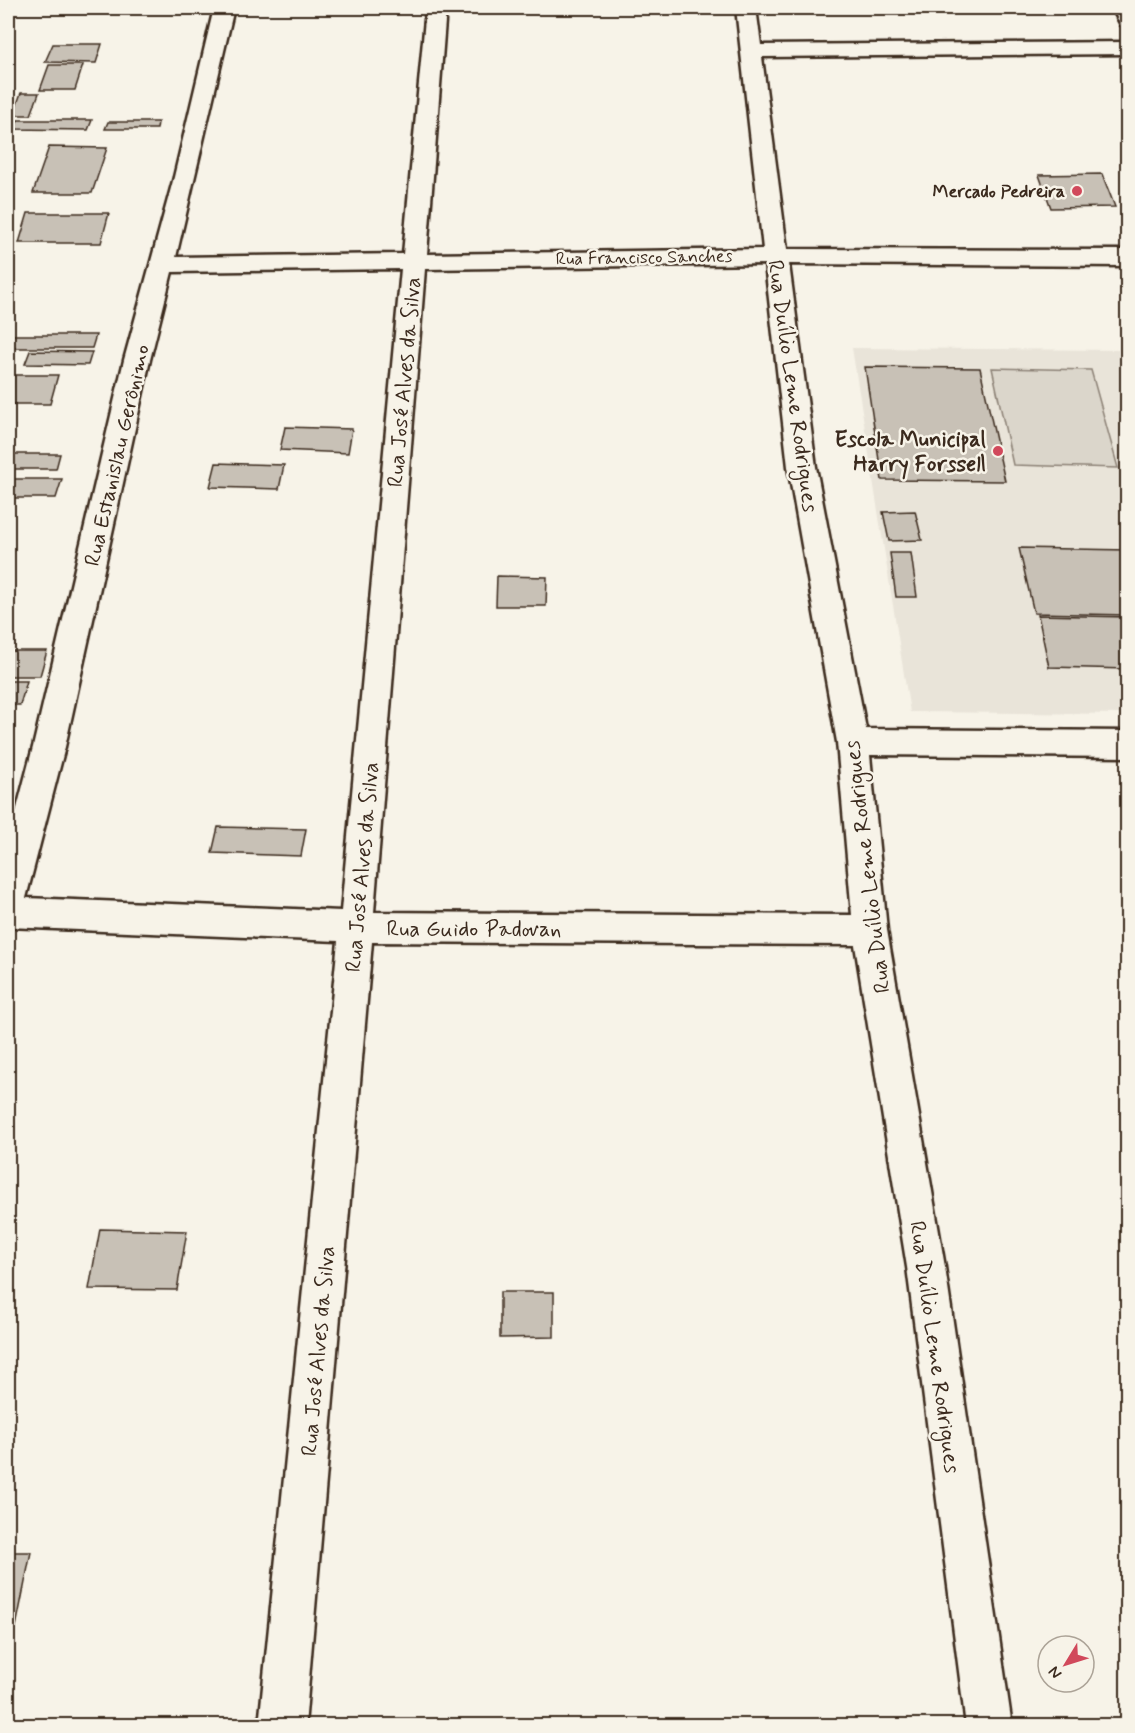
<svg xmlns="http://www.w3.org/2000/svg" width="1135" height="1733" font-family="Mynerve,sans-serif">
<rect width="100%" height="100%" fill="#f7f3e8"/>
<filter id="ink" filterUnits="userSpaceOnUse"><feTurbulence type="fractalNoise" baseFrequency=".0167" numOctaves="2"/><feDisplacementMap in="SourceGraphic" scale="12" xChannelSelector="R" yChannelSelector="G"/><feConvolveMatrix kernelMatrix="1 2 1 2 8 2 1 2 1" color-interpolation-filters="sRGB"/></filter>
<g filter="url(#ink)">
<path fill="#e9e4d9" d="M852,348L1127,350V714L910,712Z"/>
<path fill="#dbd6cb" stroke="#8b8074" stroke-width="1.5" d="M992,368L1091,370L1118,468L1013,465Z"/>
<g fill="#c8c1b6" stroke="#3b2a1e" stroke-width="1.5">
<path d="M53,44H102L96,63L45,62Z"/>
<path d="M49,65H83L75,90H40Z"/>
<path d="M21,93H39L31,115H13Z"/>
<path d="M18,120H92L88,130L14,129Z"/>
<path d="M108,122H158L157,129H105Z"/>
<path d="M49,147L107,148L92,193H33Z"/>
<path d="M1102,174L1115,207L1051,208L1039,175Z"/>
<path d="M28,213H109L101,243H19Z"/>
<path d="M8,335H96L92,348H8Z"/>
<path d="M30,351L92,352L88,365L25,364Z"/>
<path d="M865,367L980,368L1005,481L882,480Z"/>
<path d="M8,375H58L50,404H8Z"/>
<path d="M285,427L352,429L348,453L280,450Z"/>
<path d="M8,454H60L56,469H8Z"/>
<path d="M216,463L284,465L279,489L210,487Z"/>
<path d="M8,479H62L56,498H8Z"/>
<path d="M915,511L922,540L889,541L883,512Z"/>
<path d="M1019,548L1128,550V615L1034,613Z"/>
<path d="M890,553H911L917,597H896Z"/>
<path d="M497,576L547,577L546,606H496Z"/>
<path d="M1038,615L1128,617V669L1049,667Z"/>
<path d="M8,651H47L40,676H8Z"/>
<path d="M8,681H27L20,705H8Z"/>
<path d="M218,827L306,829L301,856L212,853Z"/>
<path d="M100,1229L187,1231L177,1290L89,1289Z"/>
<path d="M500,1292H554V1337L500,1338Z"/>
<path d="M8,1552H31L16,1627H8Z"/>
</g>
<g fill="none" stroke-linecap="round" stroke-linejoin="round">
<defs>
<g id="street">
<path d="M214,8H234L176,257L403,254L426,8H446L427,254L763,249L736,8H756L761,45L1128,42V54L762,57L787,249L1128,250V266L789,264L816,467L866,729L1128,731V757L870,755L887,930L945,1267L1012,1726H966L907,1267L855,945L372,942L305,1726H259L338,941L8,927V843L33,747L124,360L174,177ZM765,264L788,467L837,742L852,915L374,912L425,269ZM401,269L341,911L26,898L65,747L150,360L172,272Z"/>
<path d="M1112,8H1128V27L1121,25Z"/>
</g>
</defs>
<use href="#street" stroke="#3b2a1e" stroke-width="5"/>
<use href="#street" fill="#f7f3e8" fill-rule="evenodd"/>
</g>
</g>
<g fill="#d1495b" stroke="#f7f3e8" stroke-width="2">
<circle cx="1077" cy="191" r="6"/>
<circle cx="998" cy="451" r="6"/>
</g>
<g text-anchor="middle" stroke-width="5" stroke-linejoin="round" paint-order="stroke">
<g font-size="18" font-weight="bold" fill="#3b2a1e" stroke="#f7f3e8" text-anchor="end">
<text x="1065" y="197">Mercado Pedreira</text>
</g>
<g font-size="18" fill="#3b2a1e" stroke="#f7f3e8">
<text transform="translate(644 257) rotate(-1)" y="6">Rua Francisco Sanches</text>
</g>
<g font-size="22" fill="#3b2a1e" stroke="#f7f3e8">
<text transform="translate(403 382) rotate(-85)" y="8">Rua José Alves da Silva</text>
<text transform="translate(794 386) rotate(82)" y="8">Rua Duílio Leme Rodrigues</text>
<text transform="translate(116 455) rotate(-77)" y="8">Rua Estanislau Gerônimo</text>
<text transform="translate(361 867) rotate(-85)" y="8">Rua José Alves da Silva</text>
<text transform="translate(866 867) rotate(-97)" y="8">Rua Duílio Leme Rodrigues</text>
<text x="474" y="936">Rua Guido Padovan</text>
<text transform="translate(936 1347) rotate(82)" y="8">Rua Duílio Leme Rodrigues</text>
<text transform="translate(317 1351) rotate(-85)" y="8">Rua José Alves da Silva</text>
</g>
<g font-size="22" font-weight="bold" fill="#3b2a1e" stroke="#f7f3e8" text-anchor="end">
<text x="986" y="446">Escola Municipal<tspan x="986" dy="25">Harry Forssell</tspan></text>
</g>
</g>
<rect width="1135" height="1733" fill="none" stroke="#f7f3e8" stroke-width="30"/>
<rect x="15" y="15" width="1105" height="1703" fill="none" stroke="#3b2a1e" stroke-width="2" filter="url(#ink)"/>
<g transform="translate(1066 1664) rotate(232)"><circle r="28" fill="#f7f3e8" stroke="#aca397" stroke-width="1.5"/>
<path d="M0-4.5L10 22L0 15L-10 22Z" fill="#d1495b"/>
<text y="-9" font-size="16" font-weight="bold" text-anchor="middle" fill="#3b2a1e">N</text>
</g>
</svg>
